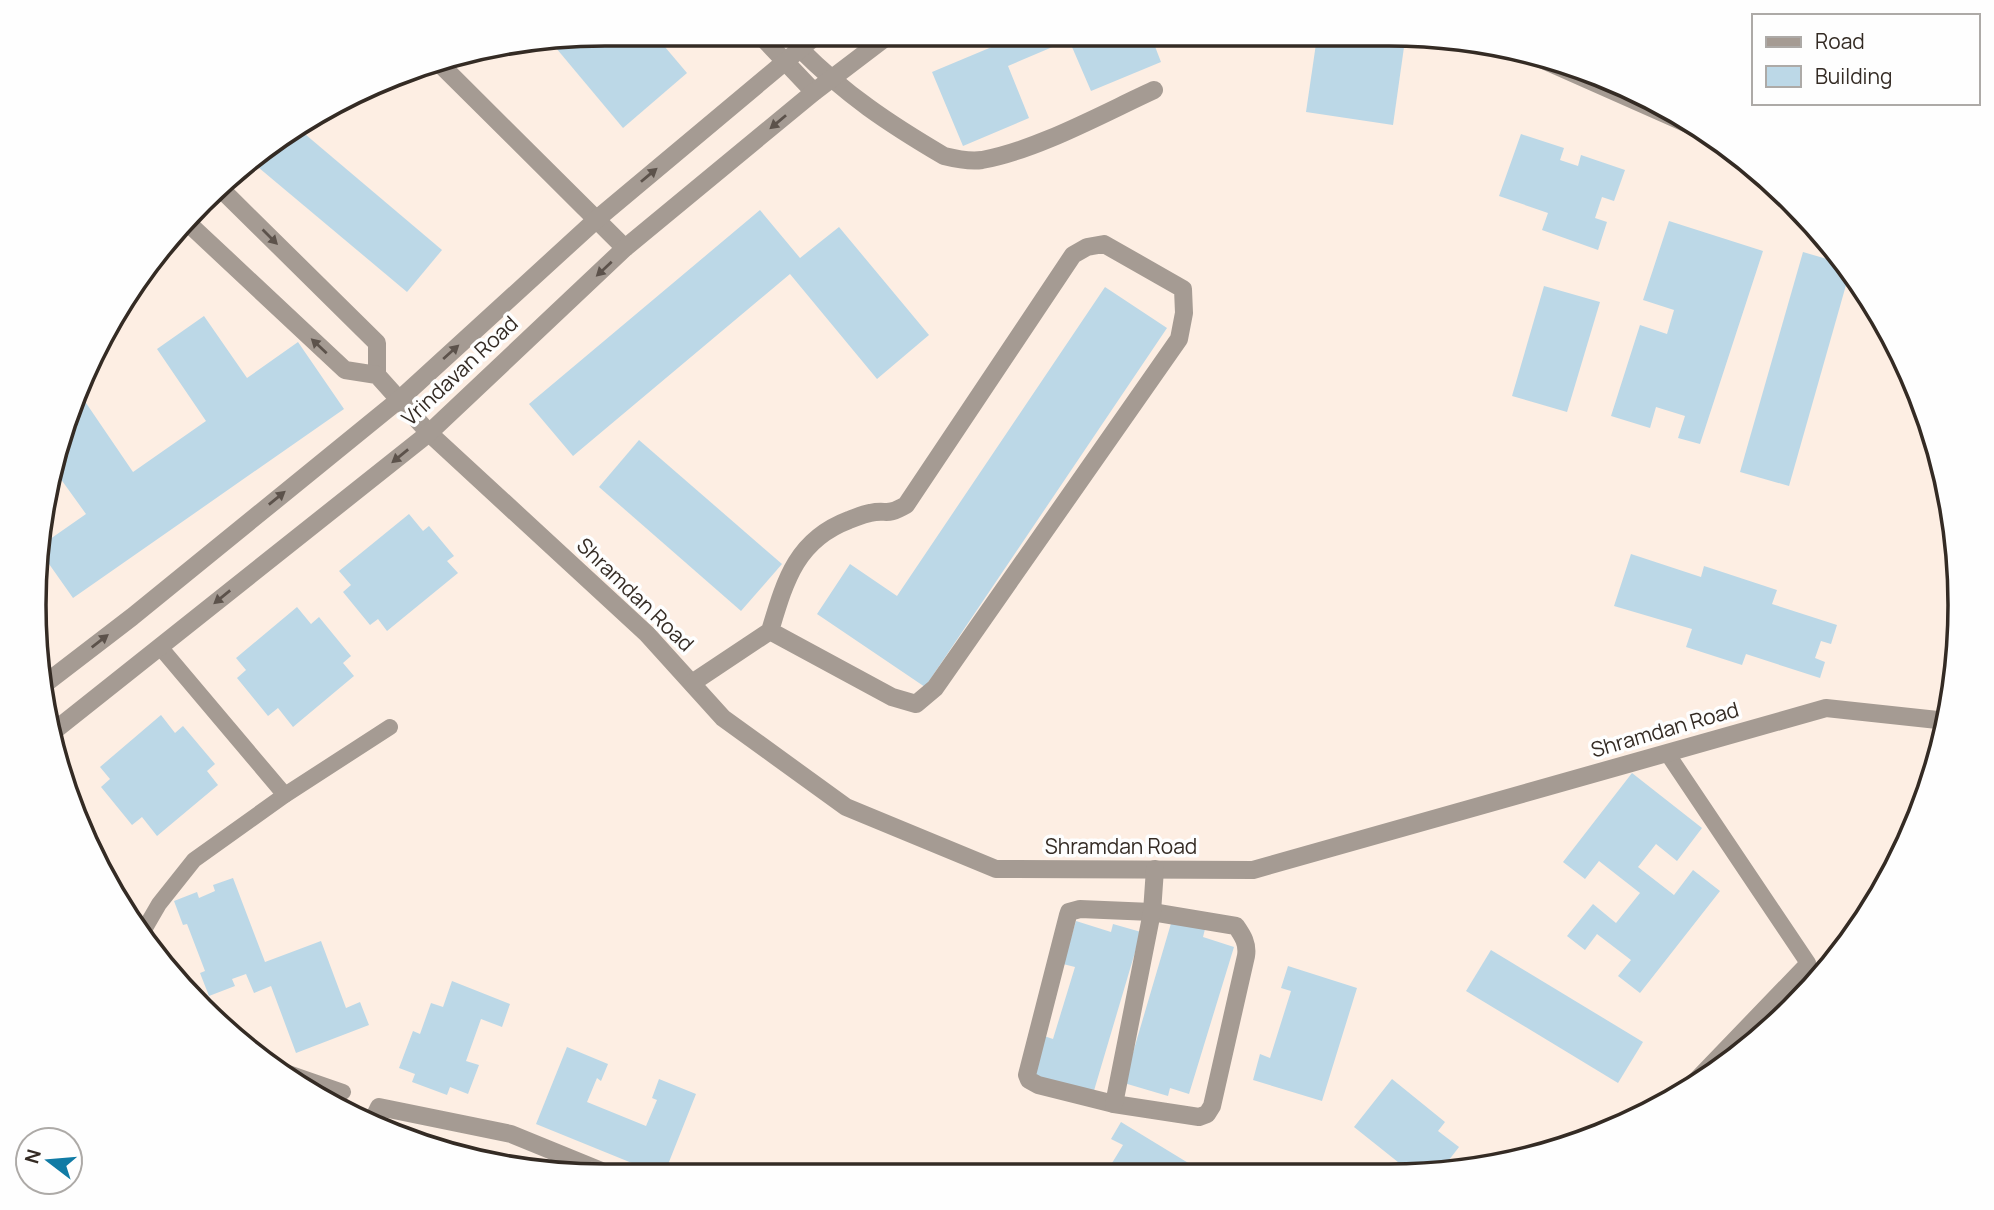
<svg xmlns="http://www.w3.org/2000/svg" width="1994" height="1210" font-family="Manrope,sans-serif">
<rect width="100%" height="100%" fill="#fdeee3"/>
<g fill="#bcd8e7">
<path d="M605,33L654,34L687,73L623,128L551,42Z"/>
<path d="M1018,36H1151L1161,62L1091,91L1069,40L1008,66L1029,118L963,146L932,72Z"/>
<path d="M1317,37L1388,38L1405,40L1393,125L1306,112Z"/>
<path d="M299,129L442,250L407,292L252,162L264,147Z"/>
<path d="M1521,134L1564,148L1560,160L1578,166L1581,155L1625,170L1614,201L1602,197L1595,218L1607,222L1598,250L1542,230L1548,213L1499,196Z"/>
<path d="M760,210L800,258L839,227L929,335L877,379L790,274L573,456L529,404Z"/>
<path d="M1669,221L1763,251L1700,444L1678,438L1685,416L1656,407L1650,428L1611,416L1640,325L1667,334L1674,310L1643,300Z"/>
<path d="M1803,252L1844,264L1850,271L1789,486L1740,472Z"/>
<path d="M1544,286L1600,302L1567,412L1512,396Z"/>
<path d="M1105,287L1167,328L925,687L817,614L850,564L897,596Z"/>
<path d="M204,316L247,378L298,342L344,409L73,598L42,554L43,544L86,514L55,471L63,422L69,411L84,400L133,472L206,421L157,349Z"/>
<path d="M639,440L782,564L741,611L599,487Z"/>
<path d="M409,514L423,531L429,526L454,556L447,561L458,573L387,631L378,619L370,625L343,592L351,585L339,571Z"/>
<path d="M1631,554L1701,577L1704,566L1777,590L1772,604L1837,625L1831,644L1821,641L1815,658L1825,662L1820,678L1746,654L1742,665L1686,647L1692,629L1614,606Z"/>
<path d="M297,607L311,624L319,617L351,656L343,663L354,676L293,727L278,708L268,716L237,678L246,670L236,658Z"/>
<path d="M161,715L175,733L183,726L215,764L207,771L218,785L157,836L142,817L132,825L101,787L110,779L100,767Z"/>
<path d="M1632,773L1702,828L1677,861L1656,844L1638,867L1674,895L1693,870L1720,891L1640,993L1618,976L1631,960L1597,934L1585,950L1567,936L1593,904L1616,923L1640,893L1599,861L1585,879L1563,862Z"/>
<path d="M233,878L265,962L321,941L346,1008L360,1002L369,1025L296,1053L271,986L254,993L246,974L232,979L235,986L209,996L200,973L205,971L187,924L183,925L174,901L197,892L199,898L215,891L213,885Z"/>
<path d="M1172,920L1205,929L1203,937L1234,947L1189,1094L1170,1088L1168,1096L1124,1083Z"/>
<path d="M1076,921L1111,932L1113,924L1141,932L1093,1094L1029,1074L1041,1035L1053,1039L1075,967L1063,964Z"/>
<path d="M1491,950L1643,1042L1618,1083L1466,991Z"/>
<path d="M1288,966L1357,988L1322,1101L1253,1080L1260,1054L1270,1058L1291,991L1281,988Z"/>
<path d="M452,981L510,1004L502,1027L481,1019L466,1061L479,1065L468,1094L450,1087L447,1095L412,1082L415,1074L399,1068L413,1031L420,1034L431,1003L443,1007Z"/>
<path d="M567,1047L608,1064L601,1081L597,1078L587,1102L646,1126L657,1100L652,1098L659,1079L696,1094L665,1172H654L536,1124Z"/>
<path d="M1392,1079L1445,1122L1438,1131L1459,1147L1445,1165L1453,1171L1412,1175L1413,1174L1354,1127Z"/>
<path d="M1121,1122L1208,1175L1097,1174L1103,1165L1109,1168L1123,1145L1111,1139Z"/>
<path d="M450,1141L491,1160V1161L446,1149Z"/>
</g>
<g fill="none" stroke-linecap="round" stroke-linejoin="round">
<g stroke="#a59b93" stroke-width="16">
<path d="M160,647L285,795"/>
<path d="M1667,753L1808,963L1679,1097"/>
<path d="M141,935L159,904L194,860L285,795L390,727"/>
<path d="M251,1052L268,1065"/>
<path d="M271,1067L343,1092"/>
</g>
<g stroke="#a59b93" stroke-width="18">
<path d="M759,34L814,92"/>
<path d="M800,49C846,95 888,123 944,156C956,159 969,162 982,160C1037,150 1102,114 1154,90"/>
<path d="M1541,59L1699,129"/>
<path d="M437,61L625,248"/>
<path d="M221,189L377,343V375"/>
<path d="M189,224L345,370L377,375L429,433L647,634L723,718L846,807L996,869L1253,870L1826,708L1947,721"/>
<path d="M692,683L770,631L892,697L916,704L935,688L1179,339L1184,313L1183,289L1104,244L1087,247L1073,255L906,505C885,517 888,509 870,513C863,514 855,518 849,520C796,540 785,581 770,631"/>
<path d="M1080,909L1152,912L1236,926C1243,936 1248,944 1246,956L1212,1106L1207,1114L1199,1117L1114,1104L1038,1085L1029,1080L1027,1075L1068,915L1069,912Z"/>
<path d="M1114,1104L1152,912L1155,869"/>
<path d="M371,1124L379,1107L511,1134L604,1172"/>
</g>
<g stroke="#a59b93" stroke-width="18">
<path d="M46,683L132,617L400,399L597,219L818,34"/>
<path d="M54,731L429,433L625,248L814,92L889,35"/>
</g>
</g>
<defs><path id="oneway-solid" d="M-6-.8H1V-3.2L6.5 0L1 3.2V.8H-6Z" transform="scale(1.75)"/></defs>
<g fill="#5c524b">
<use href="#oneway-solid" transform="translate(778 122) rotate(140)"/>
<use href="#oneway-solid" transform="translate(649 175) rotate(-40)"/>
<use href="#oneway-solid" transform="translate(270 237) rotate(45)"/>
<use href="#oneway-solid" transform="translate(604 269) rotate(137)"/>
<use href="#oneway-solid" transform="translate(319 346) rotate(-137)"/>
<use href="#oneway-solid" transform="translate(451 352) rotate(-42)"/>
<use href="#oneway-solid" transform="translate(400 456) rotate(141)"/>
<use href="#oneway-solid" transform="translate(277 498) rotate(-39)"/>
<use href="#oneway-solid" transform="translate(222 597) rotate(141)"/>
<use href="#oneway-solid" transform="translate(100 641) rotate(-38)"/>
</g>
<g text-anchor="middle" stroke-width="7" stroke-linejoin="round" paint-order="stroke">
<g font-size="21" fill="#342b24" stroke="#fefefe">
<text transform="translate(460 371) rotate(-43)" y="7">Vrindavan Road</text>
<text transform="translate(635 595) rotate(44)" y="7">Shramdan Road</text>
<text transform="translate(1665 730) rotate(-16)" y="7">Shramdan Road</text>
<text x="1121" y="854">Shramdan Road</text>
</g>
</g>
<path d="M0 0H1994V1210H0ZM605 46H1389A559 559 0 0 1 1948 605V605A559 559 0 0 1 1389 1164H605A559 559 0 0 1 46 605V605A559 559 0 0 1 605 46Z" fill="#fefefe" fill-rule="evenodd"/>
<path fill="none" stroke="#342b24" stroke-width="3.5" d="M605 46H1389A559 559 0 0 1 1948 605V605A559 559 0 0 1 1389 1164H605A559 559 0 0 1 46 605V605A559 559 0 0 1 605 46Z"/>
<rect x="1752" y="14" width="228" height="91" fill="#fefefe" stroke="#adaaa7" stroke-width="2"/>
<rect x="1766" y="37" width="35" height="10" fill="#a59b93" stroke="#adaaa7" stroke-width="2"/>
<text x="1815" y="49" font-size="21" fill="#342b24">Road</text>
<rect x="1766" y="66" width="35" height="21" fill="#bcd8e7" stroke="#adaaa7" stroke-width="2"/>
<text x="1815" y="84" font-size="21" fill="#342b24">Building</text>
<g transform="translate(49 1161) rotate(286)"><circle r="33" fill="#fefefe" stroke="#adaaa7" stroke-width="2"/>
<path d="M0-5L12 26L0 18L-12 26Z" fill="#107ba5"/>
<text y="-10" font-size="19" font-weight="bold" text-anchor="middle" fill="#342b24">N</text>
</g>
</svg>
